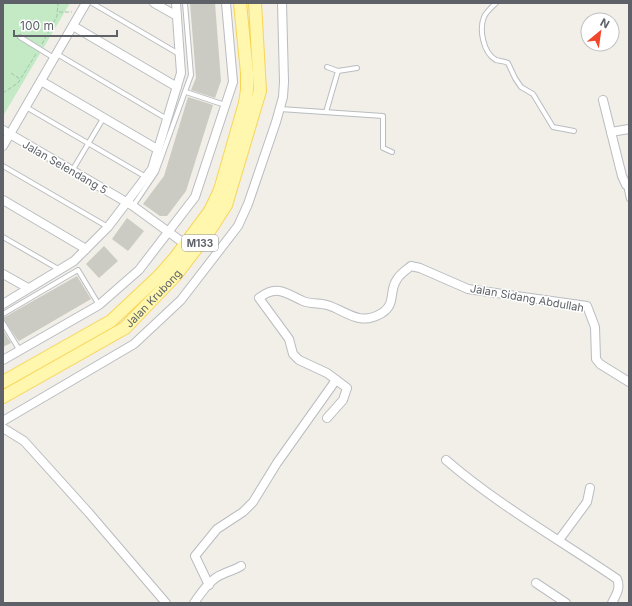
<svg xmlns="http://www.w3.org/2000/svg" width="632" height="606" font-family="Inter,sans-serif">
<rect width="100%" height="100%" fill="#f1efe7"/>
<path fill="#c3e9c5" d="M3,3H70L3,116Z"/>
<g fill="#cccbc3">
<path d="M190,3H215L221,81L215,98L191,90L196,78Z"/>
<path d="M188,97L213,105L186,191L167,216H160L143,204L164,176Z"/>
<path d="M127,218L144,231L128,251L112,239Z"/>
<path d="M104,246L118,261L99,278L86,264Z"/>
<path d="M77,276L91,299L19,341L17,339L3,318Z"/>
<path d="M3,330L11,343L3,347Z"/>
</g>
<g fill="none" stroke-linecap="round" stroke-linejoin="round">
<defs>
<g id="lane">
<path d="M92,3L179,54"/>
<path d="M496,3C492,7 486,12 484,17C479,29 483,53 496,60C499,61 504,61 508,63L515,78L521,87L533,94L553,127L574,131"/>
<path d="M20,37L54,58"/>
<path d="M57,54L167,119"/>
<path d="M327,67L338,71L357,68"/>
<path d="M186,92L225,105"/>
<path d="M26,107L146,177"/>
<path d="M280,109L383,116V148L392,152"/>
<path d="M326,112L338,71"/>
<path d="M3,166L108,227"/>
<path d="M72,171L104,117"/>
<path d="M626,185L629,199"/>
<path d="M133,206L156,172L191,75L185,3"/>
<path d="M3,237L60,270"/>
<path d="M3,314L78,270L99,305"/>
<path d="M3,323L20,351"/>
</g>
<g id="street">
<path d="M154,3L177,16"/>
<path d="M73,26L177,87"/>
<path d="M41,81L157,149"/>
<path d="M603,100L622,176L626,185H629"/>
<path d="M3,130L133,206L185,244"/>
<path d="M611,132L629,129"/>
<path d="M3,146L86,3"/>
<path d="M3,200L86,249"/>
<path d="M3,274L28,288"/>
<path d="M3,304L74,261L108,227L152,169L181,73L176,3"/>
<path d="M3,360L99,305L139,270L195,197L233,82L226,3"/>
<path d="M327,418L343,400L347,388L327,373L299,360L293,354L289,339L259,298C277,284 285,293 303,301C310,304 320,303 327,305C347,311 359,327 382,313C396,304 389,292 396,281C399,274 406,270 411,266L420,268L468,289L587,306L595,327L596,359L600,364L629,382"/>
<path d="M3,421L134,344L181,300L238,226L248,204L276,122L283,97L284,82L282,3"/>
<path d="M3,428L24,441L89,513L166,603"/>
<path d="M446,460C498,505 560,540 617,579C621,588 616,595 612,603"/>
<path d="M559,540L587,502L590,488"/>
<path d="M536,583L566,603"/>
<path d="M209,585L195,556L217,529L243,512L253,502L277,463L336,380"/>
<path d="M194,603C201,593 211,578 223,574C229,571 235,570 241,566"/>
</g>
<g id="primary">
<path d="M3,382L111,321L160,275L175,258L210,211L220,190L245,103L247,90V73L240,3"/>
<path id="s1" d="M3,397L125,328L175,276L208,233L226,205L260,91L255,3"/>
</g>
</defs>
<use href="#lane" stroke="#b9bcc1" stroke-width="6"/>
<use href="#street" stroke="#b9bcc1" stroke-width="10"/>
<use href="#primary" stroke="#f8d558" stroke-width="14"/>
<g stroke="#9ac8aa" stroke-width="1" stroke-dasharray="4 2" stroke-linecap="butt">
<path d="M59,12H72"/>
<path d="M42,44L57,16L58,3"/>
<path d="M11,73L20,79"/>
<path d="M3,93L18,83L36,54"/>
</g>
<use href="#lane" stroke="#fff" stroke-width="4"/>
<use href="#street" stroke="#fff" stroke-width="8"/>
<use href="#primary" stroke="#fff7ae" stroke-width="12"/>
</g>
<g text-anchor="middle" stroke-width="3" stroke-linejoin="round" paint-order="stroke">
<rect fill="#fff" stroke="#8e9195" stroke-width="1" x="182" y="235" width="36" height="16" rx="3"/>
<g font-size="10" font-weight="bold" fill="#5e6268">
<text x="200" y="247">M133</text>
</g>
<g font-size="11" fill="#5e6268" stroke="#fff">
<text transform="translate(65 167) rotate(30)" y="4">Jalan Selendang 5</text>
<text dy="4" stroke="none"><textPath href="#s1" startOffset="181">Jalan Krubong</textPath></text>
<text transform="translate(527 298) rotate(10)" y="4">Jalan Sidang Abdullah</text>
</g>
</g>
<rect width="632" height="606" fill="none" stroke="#5e6268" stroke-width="8"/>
<g transform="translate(600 32) rotate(29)"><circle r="19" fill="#ffffff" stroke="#bfc0c3"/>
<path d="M0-3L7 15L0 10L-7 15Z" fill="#f2472c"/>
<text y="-6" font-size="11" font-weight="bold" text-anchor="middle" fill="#5e6268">N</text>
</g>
<path d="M14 30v6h103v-6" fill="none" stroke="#5e6268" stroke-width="2"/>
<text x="20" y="30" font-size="12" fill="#5e6268" stroke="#ffffff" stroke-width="3" paint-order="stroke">100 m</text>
</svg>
